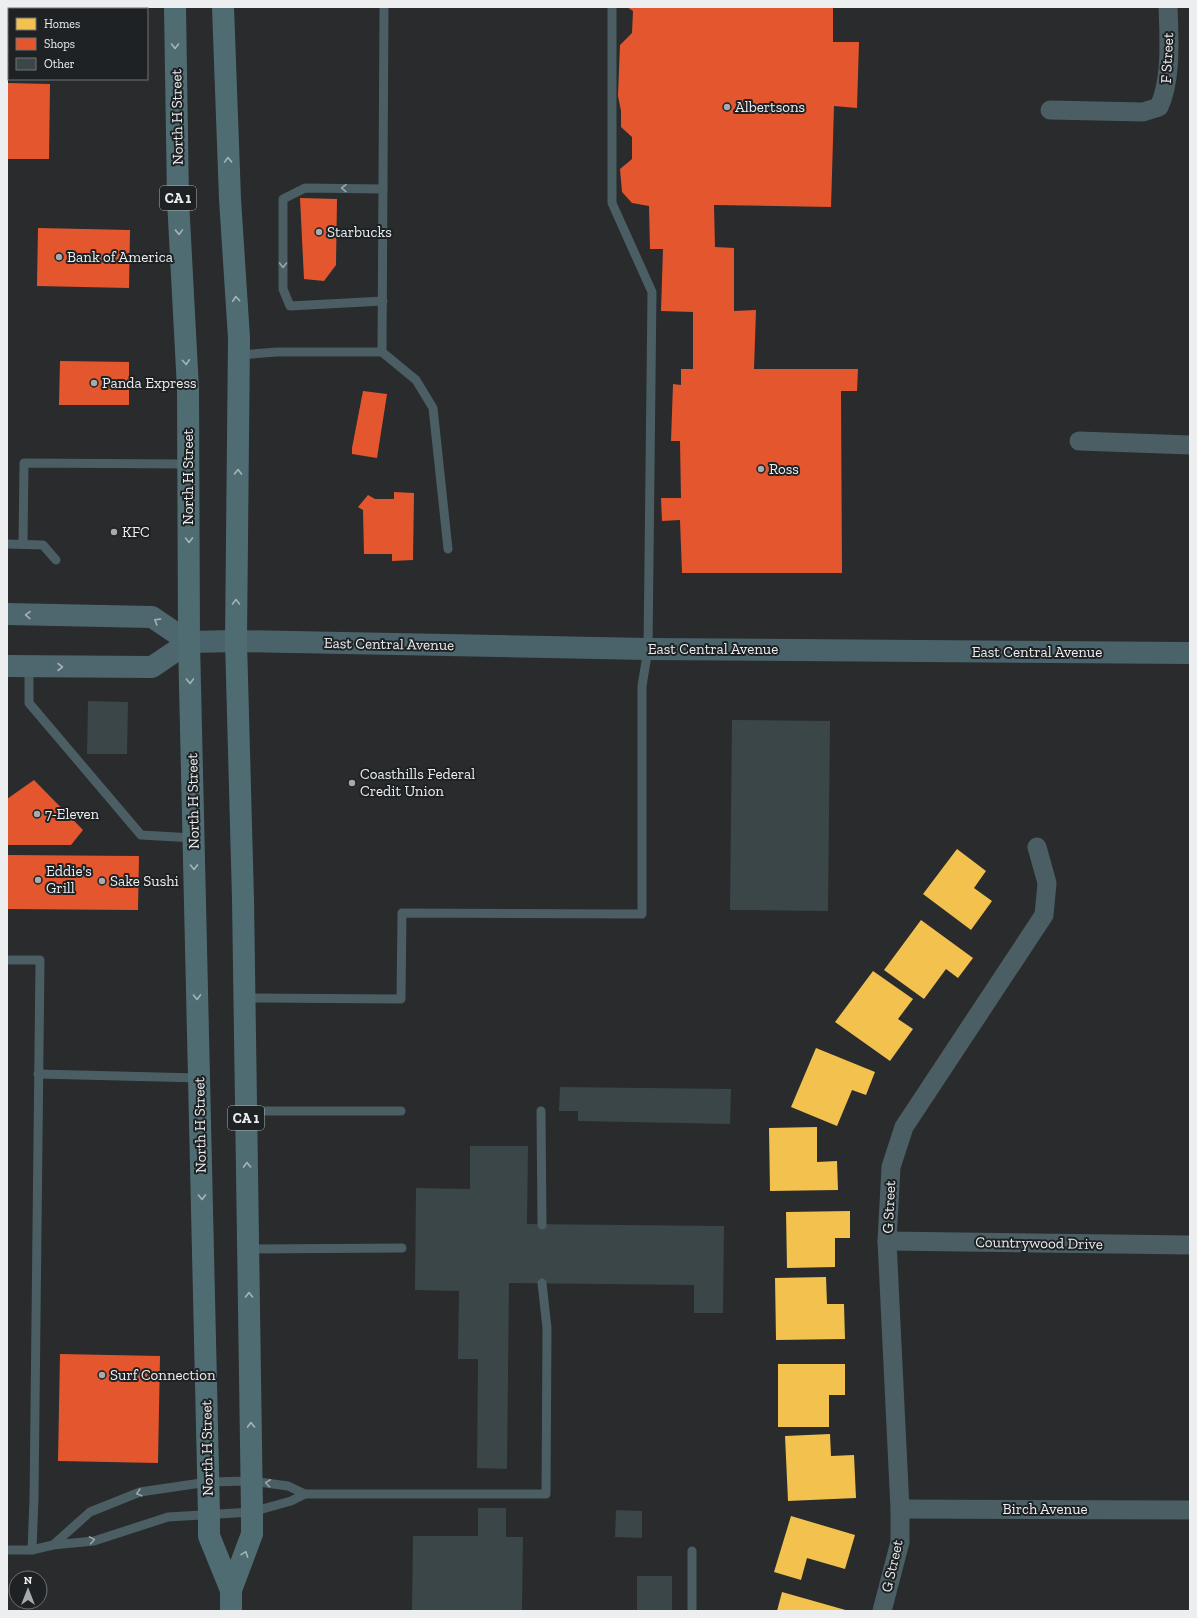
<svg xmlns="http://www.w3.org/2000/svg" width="1197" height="1618" font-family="'Zilla Slab',serif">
<rect width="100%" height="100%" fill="#292b2c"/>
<g fill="#f2c14e">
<path d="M7,7H50V9H9V37H7Z"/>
<path d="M957,849L986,871L974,888L992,901L971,930L923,894Z"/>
<path d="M921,920L973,958L958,978L946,969L924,999L884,970Z"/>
<path d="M873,971L913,999L898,1019L913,1029L890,1061L835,1022Z"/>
<path d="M816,1048L875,1072L866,1095L852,1090L837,1126L791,1107Z"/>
<path d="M817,1127V1162L837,1161L838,1190L770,1191L769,1128Z"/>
<path d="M850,1211V1238H835V1267L787,1268L786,1212Z"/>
<path d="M826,1277L827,1304H844L845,1339L776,1340L775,1278Z"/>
<path d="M778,1364H845V1395H829V1427H778Z"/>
<path d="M830,1434L831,1456L854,1455L856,1498L788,1501L785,1436Z"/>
<path d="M791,1516L855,1535L845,1569L807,1558L801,1580L774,1572Z"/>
<path d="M782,1592L849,1611H777Z"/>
</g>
<g fill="#e4572e">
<path d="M627,7H833V42H859L857,108L834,106L831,207L714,205L715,247L734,248V311L756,310L754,369H858L857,391H841L842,573H682L680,520L662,521L661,498H681L680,441H671L673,384L681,385V369H693V312L661,311L663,249H650L649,206L632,203L622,192L620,169L632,159V137L621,127V111L618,96L620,45L632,33L633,11Z"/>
<path d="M7,83L50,84L49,159H7Z"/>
<path d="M300,198L337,199L336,265L324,281L304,279Z"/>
<path d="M38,228L130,230L129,288L37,286Z"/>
<path d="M60,361L129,362V405H59Z"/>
<path d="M363,391L387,394L377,458L352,454V448Z"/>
<path d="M394,492L414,493L413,560L392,561V554H364L363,510L358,507L368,495L375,499H394Z"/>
<path d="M34,780L83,830L71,845H7V799Z"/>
<path d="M7,855L139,856L138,910L7,909Z"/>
<path d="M60,1354L160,1356L158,1463L58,1461Z"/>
</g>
<g fill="#3b4648">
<path d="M88,701L128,702L127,754H87Z"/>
<path d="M732,720L830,721L828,911L730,910Z"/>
<path d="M560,1087L731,1089L730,1124L578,1121V1111H559Z"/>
<path d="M470,1146H528L527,1224L724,1226L723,1313H694V1285L509,1283L507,1469L477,1468L478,1359H458L459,1291L415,1290L416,1188L470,1189Z"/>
<path d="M478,1508H506V1537H523L522,1611H412L413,1536H478Z"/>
<path d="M616,1510L642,1511V1538L615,1537Z"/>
<rect x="637" y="1576" width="35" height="35"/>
</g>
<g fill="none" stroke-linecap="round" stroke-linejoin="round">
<g stroke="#4a5e63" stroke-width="9">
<path d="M383,301L290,306L283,289V199L305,188L383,189"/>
<path d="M382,352L384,7"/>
<path d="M239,355L277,352H382L416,380L433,408L448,549"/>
<path d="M7,544L43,545L56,560"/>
<path d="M23,544L24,463L188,464"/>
<path d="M29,667V703L141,835L194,838"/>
<path d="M7,960H40L34,1499L32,1550"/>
<path d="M245,998L401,999L402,913L642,914V686L648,649L652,292L612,203V7"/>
<path d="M38,1074L199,1078"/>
<path d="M246,1111H401"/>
<path d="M541,1111L542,1225"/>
<path d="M248,1249L402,1248"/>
<path d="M53,1545L90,1512L140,1492L208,1482L251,1481L288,1486L305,1494H546L547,1328L542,1283"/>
<path d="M7,1550H32L53,1545L94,1541L168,1517L252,1512L291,1501L305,1494"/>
<path d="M692,1551V1611"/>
</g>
<g stroke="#4a5e63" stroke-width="19">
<path d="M1050,110L1143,112L1159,107C1172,79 1169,37 1168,7"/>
<path d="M1079,441L1190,445"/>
<path d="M887,1241L1190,1245"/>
<path d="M900,1509L1190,1510"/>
<path d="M882,1611L900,1542V1509L887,1241L891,1167L904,1127L1044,915L1047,883L1037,847"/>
</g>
<path stroke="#4a636a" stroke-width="22" d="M189,642L236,641L648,649L1190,653"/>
<path stroke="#4e666d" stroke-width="22" d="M7,614L152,617L189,642L152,667L7,666"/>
<g stroke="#4f6c73" stroke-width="22">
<path d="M175,7L178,200L188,389L189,642L209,1514V1536L231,1590"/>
<path d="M223,7L230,199L239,338L236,641L243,899L252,1512V1534L231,1590V1611"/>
</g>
</g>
<defs><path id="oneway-chevron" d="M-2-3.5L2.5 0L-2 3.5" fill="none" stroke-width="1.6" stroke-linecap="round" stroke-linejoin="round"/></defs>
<g stroke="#a5b4b7">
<use href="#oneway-chevron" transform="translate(175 46) rotate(89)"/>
<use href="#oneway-chevron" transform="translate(228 160) rotate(-92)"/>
<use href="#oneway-chevron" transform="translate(179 232) rotate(88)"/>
<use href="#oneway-chevron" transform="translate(236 299) rotate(-94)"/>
<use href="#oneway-chevron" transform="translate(186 362) rotate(86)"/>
<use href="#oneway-chevron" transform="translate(238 472) rotate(-89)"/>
<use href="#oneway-chevron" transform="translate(189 540) rotate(89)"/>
<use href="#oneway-chevron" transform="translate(236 602) rotate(-89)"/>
<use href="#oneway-chevron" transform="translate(190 681) rotate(88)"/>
<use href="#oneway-chevron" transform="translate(194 867) rotate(89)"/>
<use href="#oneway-chevron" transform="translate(197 997) rotate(89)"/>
<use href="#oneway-chevron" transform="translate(247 1165) rotate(-91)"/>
<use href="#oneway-chevron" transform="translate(202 1197) rotate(89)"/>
<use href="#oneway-chevron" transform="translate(249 1295) rotate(-91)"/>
<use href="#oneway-chevron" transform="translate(251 1425) rotate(-91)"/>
<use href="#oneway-chevron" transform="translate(245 1554) rotate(-70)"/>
</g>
<g stroke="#9ba6a9">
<use href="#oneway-chevron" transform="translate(344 188) rotate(-179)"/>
<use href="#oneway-chevron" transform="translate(283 265) rotate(90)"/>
<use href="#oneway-chevron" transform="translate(268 1483) rotate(-173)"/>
<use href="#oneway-chevron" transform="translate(139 1493) rotate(164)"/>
<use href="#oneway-chevron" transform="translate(92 1540) rotate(-10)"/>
</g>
<g stroke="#a5b1b4">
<use href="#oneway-chevron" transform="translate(28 615) rotate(-179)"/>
<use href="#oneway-chevron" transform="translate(157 621) rotate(-148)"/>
<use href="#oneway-chevron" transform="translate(60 667)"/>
</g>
<g fill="#a8aaab" stroke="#1e2224" stroke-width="1.5">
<circle cx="727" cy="107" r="4"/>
<circle cx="319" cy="232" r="4"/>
<circle cx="59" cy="257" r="4"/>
<circle cx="94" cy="383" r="4"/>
<circle cx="761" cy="469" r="4"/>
<circle cx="114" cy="532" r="4"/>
<circle cx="352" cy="783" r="4"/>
<circle cx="37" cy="814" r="4"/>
<circle cx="38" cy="880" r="4"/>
<circle cx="102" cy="881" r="4"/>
<circle cx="102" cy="1375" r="4"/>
</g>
<g text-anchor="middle" stroke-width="4" stroke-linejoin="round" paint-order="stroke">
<g fill="#1e2224" stroke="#aeb1b2" stroke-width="1">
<rect x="160" y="186" width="36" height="24" rx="3"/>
<rect x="228" y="1106" width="36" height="24" rx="3"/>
</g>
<g font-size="14" font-weight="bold" fill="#eceeef">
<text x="178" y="203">CA 1</text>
<text x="246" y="1123">CA 1</text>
</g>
<g font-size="15" fill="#eceeef" stroke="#1e2224">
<text transform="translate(1167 58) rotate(-87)" y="5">F Street</text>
<text transform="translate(177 117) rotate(-91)" y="5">North H Street</text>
<text transform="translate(188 477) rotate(-90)" y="5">North H Street</text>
<text transform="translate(389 644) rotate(1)" y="5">East Central Avenue</text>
<text x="713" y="654">East Central Avenue</text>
<text x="1037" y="657">East Central Avenue</text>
<text transform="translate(193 801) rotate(-91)" y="5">North H Street</text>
<text transform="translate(200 1125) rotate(-91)" y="5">North H Street</text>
<text transform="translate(889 1207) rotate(-87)" y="5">G Street</text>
<text transform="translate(1039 1243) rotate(1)" y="5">Countrywood Drive</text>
<text transform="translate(207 1448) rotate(-91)" y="5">North H Street</text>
<text x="1045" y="1514">Birch Avenue</text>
<text transform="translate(892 1566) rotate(-77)" y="5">G Street</text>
</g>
<g font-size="15" fill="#eceeef" stroke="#1e2224" text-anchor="start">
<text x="735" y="112">Albertsons</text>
<text x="327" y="237">Starbucks</text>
<text x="67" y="262">Bank of America</text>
<text x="102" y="388">Panda Express</text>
<text x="769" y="474">Ross</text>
<text x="122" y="537">KFC</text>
<text x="360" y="779">Coasthills Federal<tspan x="360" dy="17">Credit Union</tspan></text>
<text x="45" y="819">7-Eleven</text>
<text x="46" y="876">Eddie's<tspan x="46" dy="17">Grill</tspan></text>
<text x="110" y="886">Sake Sushi</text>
<text x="110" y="1380">Surf Connection</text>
</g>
</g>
<rect width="1197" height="1618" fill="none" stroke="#eceeef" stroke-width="16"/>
<rect x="8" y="8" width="140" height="72" fill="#1e2224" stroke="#707475"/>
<rect x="16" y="18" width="20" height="12" fill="#f2c14e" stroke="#707475"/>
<text x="44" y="28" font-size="12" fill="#eceeef">Homes</text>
<rect x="16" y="38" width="20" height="12" fill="#e4572e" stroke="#707475"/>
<text x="44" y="48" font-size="12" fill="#eceeef">Shops</text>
<rect x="16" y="58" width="20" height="12" fill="#3b4648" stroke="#707475"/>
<text x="44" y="68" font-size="12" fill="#eceeef">Other</text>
<g transform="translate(28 1590)"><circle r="19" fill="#1e2224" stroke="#707475"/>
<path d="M0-3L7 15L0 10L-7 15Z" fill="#a8aaab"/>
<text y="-6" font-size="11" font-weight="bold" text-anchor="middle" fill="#eceeef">N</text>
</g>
</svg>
